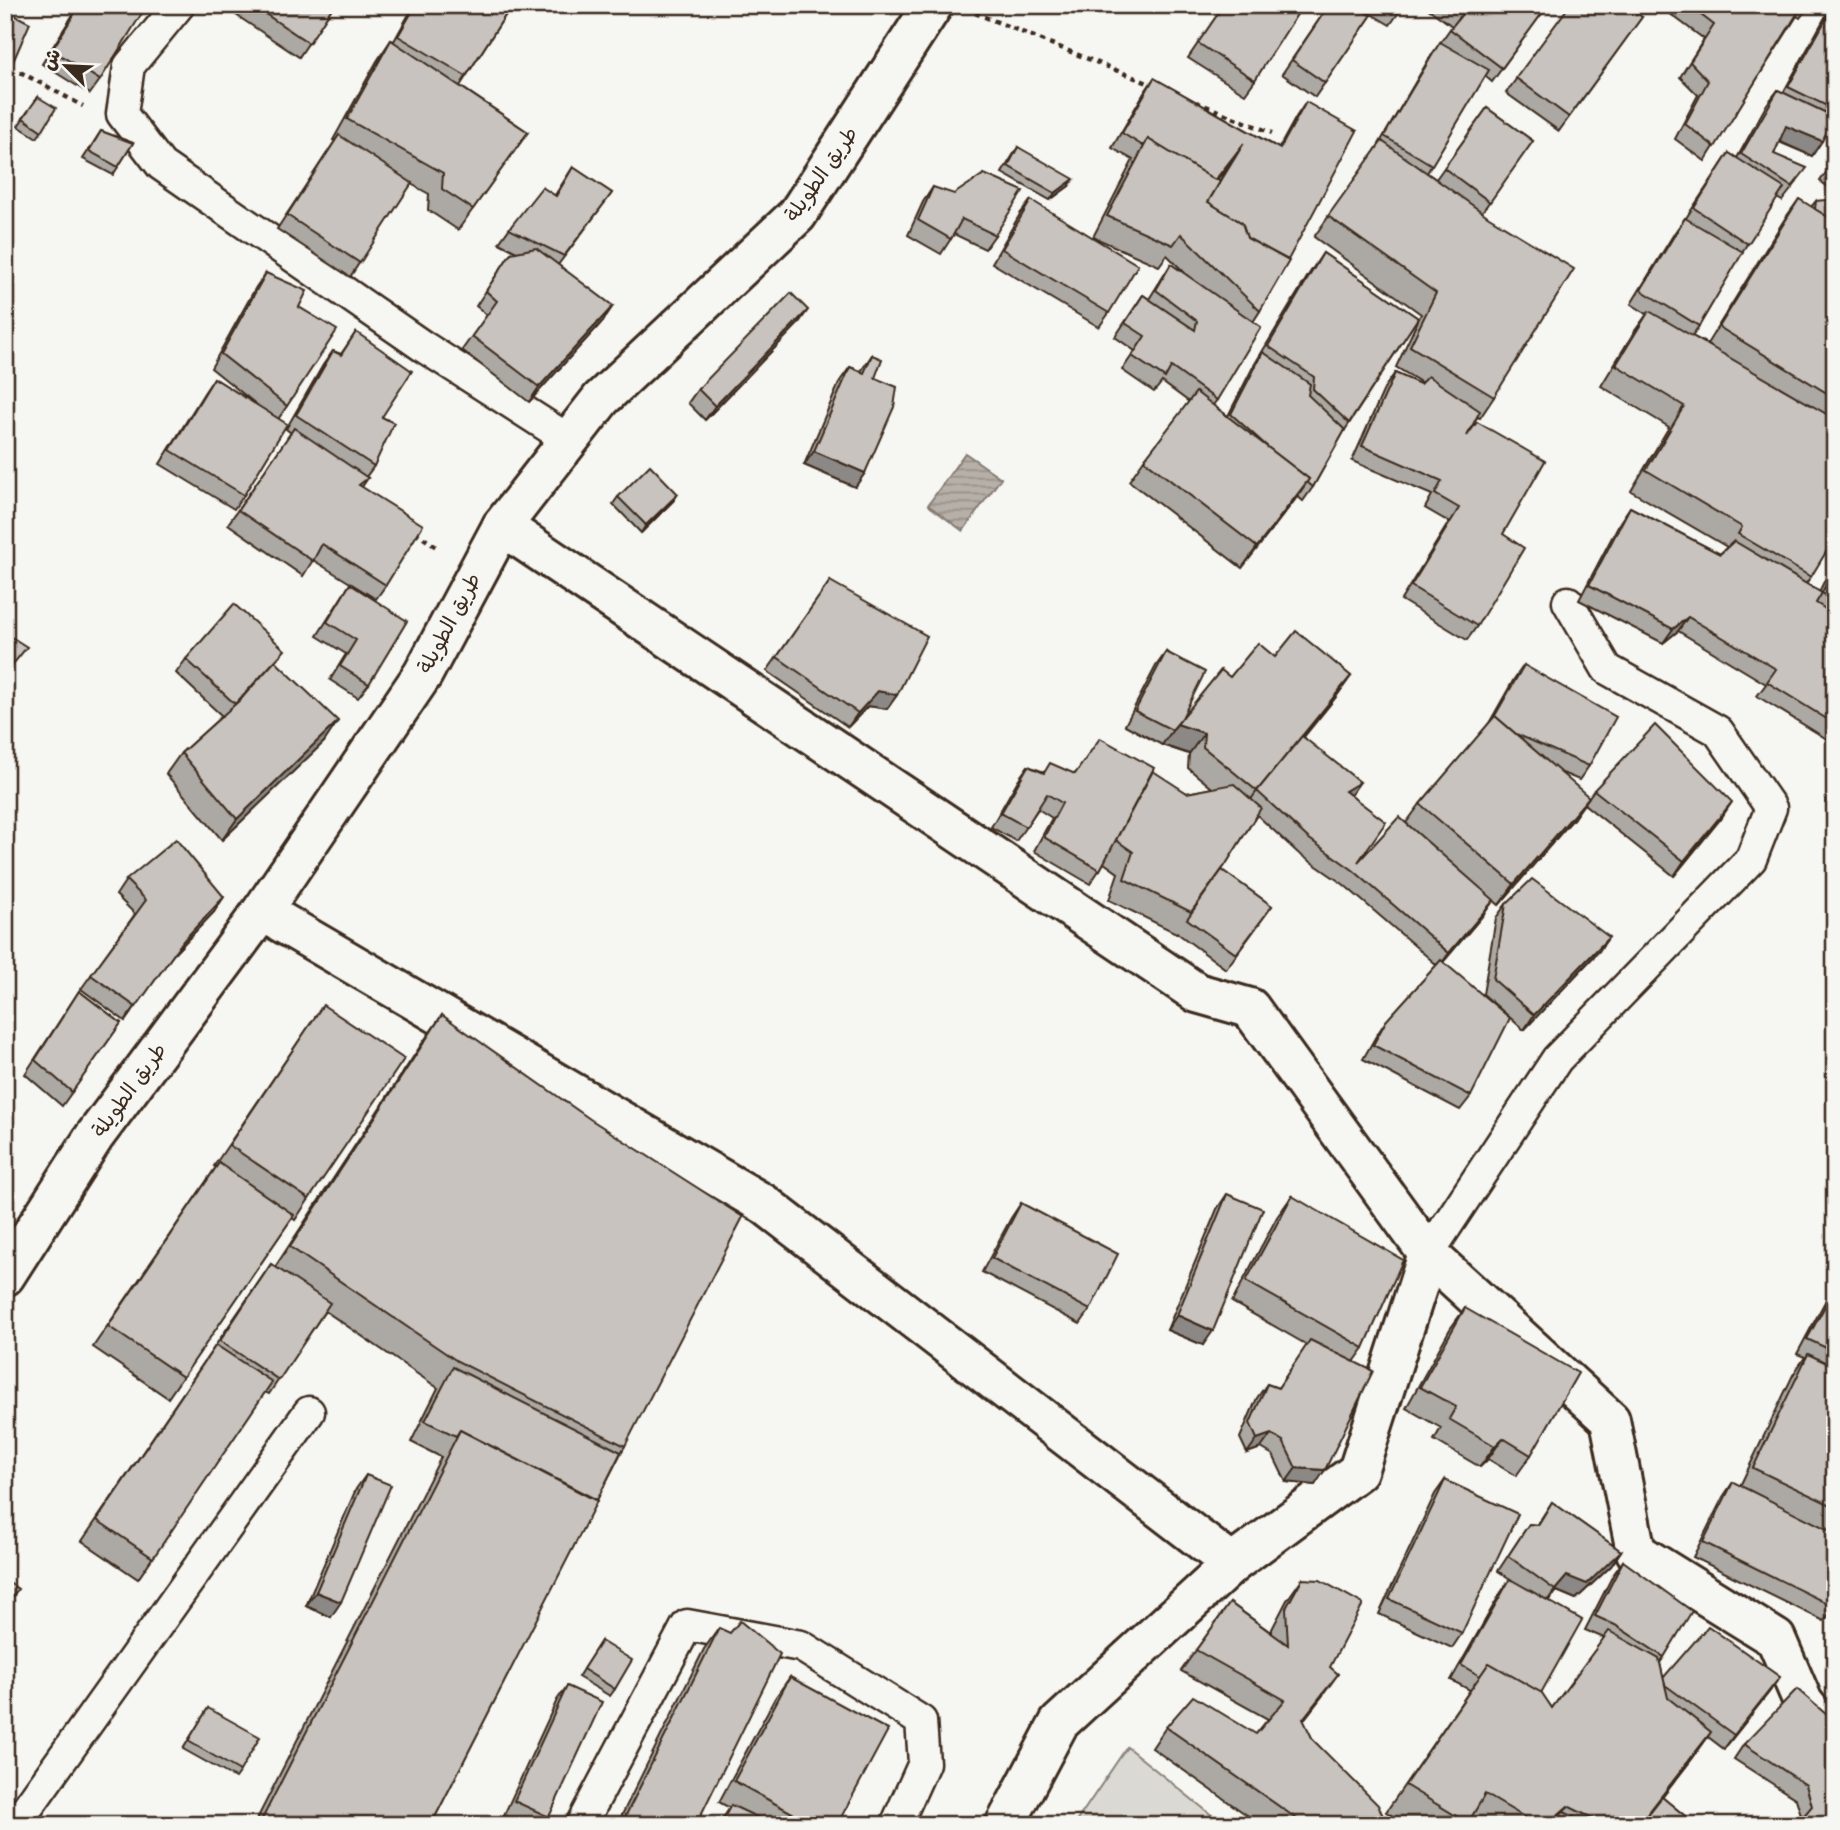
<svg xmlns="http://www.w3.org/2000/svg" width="1840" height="1830" font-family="'Balsamiq Sans','Playpen Sans Arabic',sans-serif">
<defs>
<pattern id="water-rules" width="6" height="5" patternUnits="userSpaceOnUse" patternTransform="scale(1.75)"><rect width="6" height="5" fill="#b6b0a9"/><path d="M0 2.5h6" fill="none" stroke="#958f89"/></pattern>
</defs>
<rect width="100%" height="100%" fill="#f6f6f2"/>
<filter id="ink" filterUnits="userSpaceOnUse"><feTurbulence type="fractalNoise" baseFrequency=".0143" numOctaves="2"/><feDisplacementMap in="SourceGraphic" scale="14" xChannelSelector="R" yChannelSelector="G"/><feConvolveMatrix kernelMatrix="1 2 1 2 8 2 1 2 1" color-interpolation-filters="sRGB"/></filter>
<g filter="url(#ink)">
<path fill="#dad9d3" stroke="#8a8278" stroke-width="2" d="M1127,1747L1224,1825H1074Z"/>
<path fill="url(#water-rules)" stroke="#857a71" stroke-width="2" d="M965,453L1001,478L963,531L928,505Z"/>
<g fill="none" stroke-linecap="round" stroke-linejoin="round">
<defs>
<g id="lane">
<path d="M179,5L129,66L122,114L161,165L424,347L569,440"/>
<path d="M1428,1254L1557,1059L1751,859L1771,808L1718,731L1607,669L1568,602"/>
<path d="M15,1825L309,1412"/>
<path d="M581,1825L687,1625L801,1646L921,1721L924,1763L896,1825"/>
</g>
<g id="street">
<path d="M502,526L1197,993L1250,1008L1428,1254L1610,1420L1636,1552L1776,1639L1803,1702L1835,1742"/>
<path d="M262,911L764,1204L1232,1564L1059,1723L1005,1825"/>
<path d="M1232,1564L1358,1471L1428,1254"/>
</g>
<path id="secondary" d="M5,1276L94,1137L262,911L423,674L502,526L601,399L797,215L933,5"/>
</defs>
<use href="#lane" stroke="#3b2a1e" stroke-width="35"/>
<use href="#street" stroke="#3b2a1e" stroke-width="44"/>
<use href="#secondary" stroke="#3b2a1e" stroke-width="44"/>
<g stroke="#3b2a1e" stroke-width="4.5" stroke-dasharray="5 5" stroke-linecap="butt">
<path d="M975,13L1155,86"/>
<path d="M20,72L83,106"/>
<path d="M1196,102L1272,133"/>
<path d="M415,532L439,549"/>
</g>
<use href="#lane" stroke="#f6f6f2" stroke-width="30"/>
<use href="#street" stroke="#f6f6f2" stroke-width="38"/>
<use href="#secondary" stroke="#f6f6f2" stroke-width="38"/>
</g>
<g fill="#aca8a3" stroke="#3b2a1e" stroke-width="2" fill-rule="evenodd">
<path d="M79,5H137L100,80L90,94L42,64Z"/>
<path d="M221,5H334L299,57Z"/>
<path d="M414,5H512L460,86L528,132L458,230L428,210L429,194L411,184L350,277L277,229L335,141L333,140L377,61L391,40L394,41Z"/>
<path d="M1224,5L1255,80L1245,94L1188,58Z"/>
<path d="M1329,5L1371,16L1315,97L1282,74Z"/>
<path d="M1356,5H1404L1390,25Z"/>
<path d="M1423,5H1548L1492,82L1485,76L1427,173L1436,179L1487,108L1533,141L1482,212L1494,397L1480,418L1477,417L1467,436L1503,534L1477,626L1467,640L1401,600L1449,522L1425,508L1432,495L1352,461L1385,387L1395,373L1420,384L1422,383L1396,367L1421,314L1314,237L1375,151L1430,57L1452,26Z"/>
<path d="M1570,5L1642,17L1559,131L1506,93Z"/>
<path d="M1675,5H1810L1800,18L1797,16L1705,161L1675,139L1698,95L1680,77L1704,39L1669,13Z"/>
<path d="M1834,5H1835V129L1830,127L1812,156L1779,142L1774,154L1797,182L1782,201L1777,198L1742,252L1699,326L1692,336L1707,344L1784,220L1799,199L1811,207L1816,201L1827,309L1835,314V537L1806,584L1819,592L1835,559V744L1757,696L1766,684L1678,631L1663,643L1579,600L1620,522L1630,507L1720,554L1727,547L1631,491L1669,427L1601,386L1634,332L1647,314L1631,304L1675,232L1685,218H1686L1729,153L1737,158L1767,104L1778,90L1783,93L1824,19Z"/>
<path d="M1154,78L1279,148L1296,117L1306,102L1260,311L1253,322L1217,400L1213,405L1228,416L1253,367L1309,274L1323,253L1418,318L1345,430L1313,487L1303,501L1297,496L1242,568L1129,481L1144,460L1189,402L1162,382L1154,392L1122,370L1135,351L1115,337L1143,295L1149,299L1171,264L1188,276L1167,255L1159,266L1093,237L1133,160L1112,148L1144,93ZM1234,158L1220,180H1217Z"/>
<path d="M38,97L42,131L37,138L18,126Z"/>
<path d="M101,131L133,143L113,175L83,159Z"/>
<path d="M1018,147L1069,186L1050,200L1002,173Z"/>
<path d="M1835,160V192L1820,181Z"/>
<path d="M573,167L612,193L558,265L603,321L529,402L462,350L487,315L476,306L511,253L517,252L499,243L509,229L555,195Z"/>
<path d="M933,187L995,235L985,249L954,234L941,254L908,235L923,202Z"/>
<path d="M1031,200L1109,313L1099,327L992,263L1020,214Z"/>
<path d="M266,273L299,307L287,406L279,418L244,495L234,509L160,464L204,393L214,378L257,405L211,368L256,287Z"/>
<path d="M798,324L705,420L688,403L698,389Z"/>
<path d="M356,332L382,417L374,466L366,477L368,478L362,487L386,585L376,599L313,560L303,576L228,524L291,433L286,429L323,365L333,351L341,354Z"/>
<path d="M872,355L875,378L865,473L855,487L804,465L840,381L850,367L861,371Z"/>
<path d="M618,497L673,501L641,533L613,504Z"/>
<path d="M830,581L897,695L887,709L868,706L848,727L767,671Z"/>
<path d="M350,584L369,684L358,698L330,680L346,654L317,636Z"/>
<path d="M1166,652L1182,718L1230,677L1275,657L1351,676L1336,697L1304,737L1351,795L1358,862L1406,823L1420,804L1488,725L1514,679L1524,665L1589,766L1579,780L1560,772L1574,818L1499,905L1493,900L1484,914L1443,962L1471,1096L1460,1110L1363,1059L1376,1036L1386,1021L1437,965L1343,884L1298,853L1257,815L1222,870L1272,906L1226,969L1177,933L1178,932L1176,933L1109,900L1118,873L1104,863L1090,884L1034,851L1052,818L1038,809L1016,841L991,827L1018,780L1028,766L1044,772L1149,777L1187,793L1212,788L1188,768L1189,754L1162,745L1125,725L1156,666Z"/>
<path d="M186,659L324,742L222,840L166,774L181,753L222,716L176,673Z"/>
<path d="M1594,790L1722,817L1674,876L1584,804Z"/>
<path d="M126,880L214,912L172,956L125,1021L81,989L135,914L116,895Z"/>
<path d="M1506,904L1599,951L1524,1030L1483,994L1496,918Z"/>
<path d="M79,991L121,1023L62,1106L25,1074Z"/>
<path d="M442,1015L625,1446L621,1453L431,1825H254L441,1457L411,1442L438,1388L325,1311L269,1394L265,1392L138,1579L82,1541L271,1264L275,1267L423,1042Z"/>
<path d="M309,1026V1199L295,1220L292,1218L168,1398L93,1347L216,1167L214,1166Z"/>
<path d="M1227,1194L1203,1345L1167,1330L1217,1209Z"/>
<path d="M1292,1196L1364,1348L1354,1362L1315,1485L1286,1482L1273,1455L1261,1448L1247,1453L1240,1438L1257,1398L1267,1384L1278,1388L1307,1345L1232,1302L1277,1217Z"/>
<path d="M1021,1203L1090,1310L1080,1324L982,1272L1011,1218Z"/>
<path d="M1835,1286V1606L1824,1621L1693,1557L1723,1497L1733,1482L1740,1486L1793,1375L1805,1357L1797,1354L1828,1296Z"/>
<path d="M1465,1308L1531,1455L1516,1476L1488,1459L1480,1467L1434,1440L1441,1428L1406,1408L1450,1329Z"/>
<path d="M366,1475L331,1617L306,1606L356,1489Z"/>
<path d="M1445,1480L1462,1633L1452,1648L1379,1614L1435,1494Z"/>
<path d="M1552,1502L1621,1551L1611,1566L1576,1599L1557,1591L1548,1601L1541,1693L1552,1708L1604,1638L1585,1630L1613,1575L1623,1561L1664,1657L1660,1663L1663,1678L1770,1691L1724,1749L1708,1737L1692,1759L1662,1797L1696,1825H1473L1469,1822L1467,1825H1408L1386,1812L1470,1690L1451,1680L1500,1594L1510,1579L1512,1580L1498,1571L1529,1524L1537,1525Z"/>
<path d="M1302,1579L1330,1667L1323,1695L1303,1721L1313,1740L1387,1825H1261L1152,1748L1166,1727L1256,1734L1268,1719L1181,1671L1230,1603L1272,1633V1629L1287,1600Z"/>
<path d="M719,1628L696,1825H617L704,1649Z"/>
<path d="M601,1641L615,1689L610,1696L578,1677Z"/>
<path d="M790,1677L837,1825H761L757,1823L756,1825H718L730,1808L719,1802L775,1698Z"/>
<path d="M567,1686L549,1817L543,1825H524L504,1815L557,1700Z"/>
<path d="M208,1708L240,1771L235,1778L183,1749Z"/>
<path d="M1835,1722V1825L1802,1818L1796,1799L1734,1759L1744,1744Z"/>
</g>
<g fill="#8c8885" stroke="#3b2a1e" stroke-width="2">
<path d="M1786,126L1822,141L1812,156L1776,140Z"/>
<path d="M1074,179L1069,186L1050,200L1055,193Z"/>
<path d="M613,306L603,321L529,402L539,387Z"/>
<path d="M808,310L798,324L705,420L715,406Z"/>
<path d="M814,451L865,473L855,487L804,465Z"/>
<path d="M1309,479L1295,500L1242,568L1257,547Z"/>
<path d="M678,494L673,501L641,533L646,525Z"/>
<path d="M1688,617L1678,631L1663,643L1673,629Z"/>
<path d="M1351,676L1336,697L1258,792L1257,791L1242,812L1257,791Z"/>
<path d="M878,691L897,695L887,709L868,706L848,727L858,713Z"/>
<path d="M338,721L324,742L222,840L237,819Z"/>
<path d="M1177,724L1204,733L1189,754L1162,745Z"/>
<path d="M1360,782L1350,796L1345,791Z"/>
<path d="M1589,797L1574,818L1499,905L1514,884Z"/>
<path d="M1732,802L1722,817L1674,876L1684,861Z"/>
<path d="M224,897L214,912L172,956L125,1021L183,941Z"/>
<path d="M1494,900L1484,914L1439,967L1449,953Z"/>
<path d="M1609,937L1599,951L1524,1030L1534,1015Z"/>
<path d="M1177,1315L1213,1331L1203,1345L1167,1330Z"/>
<path d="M1271,1434L1261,1448L1247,1453L1257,1439Z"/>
<path d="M1503,1438L1488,1459L1480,1467L1495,1446Z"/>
<path d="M1296,1468L1325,1470L1315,1485L1286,1482Z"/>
<path d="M1621,1551L1611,1566L1576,1599L1557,1591L1545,1604L1555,1590L1567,1576Z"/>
<path d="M316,1592L341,1602L331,1617L306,1606Z"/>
<path d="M1338,1674L1323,1695L1288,1740L1303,1719Z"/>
<path d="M1780,1677L1770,1691L1724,1749L1734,1735Z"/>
<path d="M1711,1732L1692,1759L1641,1825H1639Z"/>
<path d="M1568,1806L1555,1825H1546Z"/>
</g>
<g fill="#c8c3be" stroke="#3b2a1e" stroke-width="2">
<path d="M80,5H137L144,10L100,80L52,50Z"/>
<path d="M252,5H334L309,43Z"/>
<path d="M416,5H512L466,76L398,36Z"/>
<path d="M1224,5H1303L1255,80L1198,43Z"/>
<path d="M1329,5H1355L1371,16L1325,83L1292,60Z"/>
<path d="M1391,5H1404L1400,10Z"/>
<path d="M1453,5H1548L1502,68L1450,29L1463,13Z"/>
<path d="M1570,5H1626L1642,17L1569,117L1516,78Z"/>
<path d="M1688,5H1801L1802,6L1715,147L1685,124L1708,81L1690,62L1714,25Z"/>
<path d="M1834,5H1835V110L1788,87Z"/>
<path d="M5,10L30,23L5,80Z"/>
<path d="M391,40L528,132L473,209L442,189L443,173L347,119Z"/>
<path d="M1440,42L1489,70L1432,165L1384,136Z"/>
<path d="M1154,78L1280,149L1306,102L1357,131L1288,260L1247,238L1242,223L1208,202L1244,143L1215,180L1148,139L1143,146L1122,133Z"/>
<path d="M1778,90L1835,117L1822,141L1786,126L1774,154L1807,168L1792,187L1741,154Z"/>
<path d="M38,97L56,108L42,131L23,118Z"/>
<path d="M1487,108L1533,141L1490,202L1444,168Z"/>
<path d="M101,131L133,143L118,167L89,151Z"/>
<path d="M339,135L412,183L360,263L287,215Z"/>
<path d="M1148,139L1215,180H1221L1208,202L1242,223L1247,238L1289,261L1260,311L1181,234L1173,245L1107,216Z"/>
<path d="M1382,141L1489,217L1574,269L1494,397L1410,346L1436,293L1328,216Z"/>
<path d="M1018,147L1074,179L1055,193L1008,166Z"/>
<path d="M1729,153L1784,188L1748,244L1694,208Z"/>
<path d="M1835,160V170L1830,166Z"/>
<path d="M573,167L612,193L564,256L509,229L542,187L556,196Z"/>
<path d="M984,174L1023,191L995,235L962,219L951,239L918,220L933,187L954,194Z"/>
<path d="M1799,199L1835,221V297L1827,309L1835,314V398L1719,327Z"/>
<path d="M1835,199V221L1815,209L1816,201Z"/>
<path d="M1031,200L1138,265L1109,313L1002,249Z"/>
<path d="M1685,218L1743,252L1699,326L1641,290Z"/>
<path d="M536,248L613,306L539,387L472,336L497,301L486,291L511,253Z"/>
<path d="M1323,253L1418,318L1349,423L1313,389L1314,377L1268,346Z"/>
<path d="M1171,264L1261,327L1217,400L1171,367L1165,378L1132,356L1145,336L1125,323L1143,295L1195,330L1197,321L1156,290Z"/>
<path d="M266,273L307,291L299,307L337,330L287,406L221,354Z"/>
<path d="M791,293L808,310L715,406L698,389Z"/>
<path d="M1649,311L1835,419V537L1811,577L1738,534L1742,527L1646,470L1684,406L1616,365Z"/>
<path d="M356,332L412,371L382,417L394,423L374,466L296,415L333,351L341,355Z"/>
<path d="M1263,352L1310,384L1308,395L1345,430L1313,487L1307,482L1309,479L1270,449L1231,414Z"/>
<path d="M872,355L882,359L875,378L897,387L894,407L865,473L814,451L850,367L864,373Z"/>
<path d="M1395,373L1420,384L1428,376L1480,411L1467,436L1477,422L1545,461L1503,534L1524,548L1477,626L1411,586L1459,508L1435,494L1442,481L1362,446Z"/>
<path d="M214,378L287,424L244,495L170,450Z"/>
<path d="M1196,392L1309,479L1257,547L1144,460Z"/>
<path d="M294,428L368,478L359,485L423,525L386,585L322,544L313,561L238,510Z"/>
<path d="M650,465L678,494L646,525L618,497Z"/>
<path d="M1630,507L1720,554L1734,541L1822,593L1835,566V601L1822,593L1816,603L1835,615V724L1767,682L1776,669L1688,617L1673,629L1589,585Z"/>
<path d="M830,581L927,636L897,695L878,691L858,713L777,657Z"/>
<path d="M350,584L407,621L369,684L340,666L356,640L327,622Z"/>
<path d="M234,604L285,650L235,704L186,659Z"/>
<path d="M1296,631L1351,676L1257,791L1203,747L1204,733L1177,724L1221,670L1230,677L1258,643L1275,657Z"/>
<path d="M5,633L27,647L5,674Z"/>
<path d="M1166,652L1205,672L1182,718L1172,730L1135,711Z"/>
<path d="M275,661L338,721L237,819L181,753L241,699Z"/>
<path d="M1524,665L1616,717L1589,766L1516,734L1495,716L1493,719Z"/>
<path d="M1495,716L1589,797L1514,884L1420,804Z"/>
<path d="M1655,725L1732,802L1684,861L1594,790Z"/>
<path d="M1302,736L1360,782L1345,791L1386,822L1358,862L1399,817L1494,900L1449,953L1353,870L1308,838L1257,791Z"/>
<path d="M1100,738L1154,768L1100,870L1044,837L1062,803L1047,794L1026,827L1001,813L1028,766L1044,773L1050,763L1075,774Z"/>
<path d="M1153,771L1187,793L1234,784L1261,808L1226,864L1191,912L1124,879L1133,852L1116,840Z"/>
<path d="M176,839L224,897L183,941L136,1007L91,975L146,900L126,880Z"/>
<path d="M1222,870L1272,906L1236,954L1187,919Z"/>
<path d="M1532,879L1609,937L1534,1015L1493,979L1506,904Z"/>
<path d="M1441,960L1510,1018L1471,1096L1373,1045L1386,1021Z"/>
<path d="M79,991L121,1023L72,1092L35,1060Z"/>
<path d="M323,1005L404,1059L309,1199L229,1145Z"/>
<path d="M442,1015L590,1119L743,1217L625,1446L457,1361L290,1247Z"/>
<path d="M219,1163L294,1215L183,1377L108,1326Z"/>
<path d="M1227,1194L1263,1209L1213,1331L1177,1315Z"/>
<path d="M1292,1196L1403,1260L1364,1348L1246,1281Z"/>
<path d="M1021,1203L1118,1254L1090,1310L992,1258Z"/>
<path d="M271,1264L330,1303L279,1380L220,1341Z"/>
<path d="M1835,1288V1352L1807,1339Z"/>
<path d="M1465,1308L1578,1373L1531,1455L1503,1438L1495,1446L1449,1419L1456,1407L1420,1387Z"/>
<path d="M1310,1340L1373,1371L1325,1470L1296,1468L1283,1441L1271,1434L1257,1439L1250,1423L1267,1384L1278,1388Z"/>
<path d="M216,1345L272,1382L153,1558L97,1520Z"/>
<path d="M1808,1354L1835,1367V1507L1753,1468Z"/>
<path d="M453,1367L621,1452L597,1500L460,1430L456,1436L425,1421Z"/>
<path d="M460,1430L597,1501L431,1825H259Z"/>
<path d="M366,1475L391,1485L341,1602L316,1592Z"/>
<path d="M1445,1480L1518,1514L1462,1633L1389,1599Z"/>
<path d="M1733,1482L1835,1533L1834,1607L1703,1542Z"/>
<path d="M1552,1502L1621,1551L1587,1584L1567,1576L1555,1590L1508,1556L1529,1524L1538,1525Z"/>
<path d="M1623,1561L1692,1611L1664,1657L1615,1625L1595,1616Z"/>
<path d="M1302,1579L1320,1580L1363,1604L1330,1667L1338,1674L1303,1719L1313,1740L1378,1805L1387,1825H1301L1300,1821L1166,1727L1193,1696L1256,1734L1285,1700L1196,1650L1230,1603L1288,1645L1286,1608Z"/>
<path d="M1510,1579L1582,1620L1541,1693L1489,1663L1480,1676L1461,1665Z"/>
<path d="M5,1580L18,1589L5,1607Z"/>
<path d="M740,1621L780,1654L696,1825H621L719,1628L730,1633Z"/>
<path d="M1708,1626L1780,1677L1734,1735L1665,1685L1663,1678Z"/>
<path d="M1609,1631L1659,1659L1668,1698L1711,1732L1639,1825H1606L1568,1806L1546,1825H1538L1485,1794L1468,1823L1405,1785L1489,1663L1542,1693L1552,1708Z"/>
<path d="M601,1641L632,1660L615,1689L583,1669Z"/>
<path d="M790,1677L888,1730L837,1825H814L734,1781Z"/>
<path d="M567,1686L602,1702L549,1817L514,1801Z"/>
<path d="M1797,1689L1835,1722V1825H1796L1812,1806L1806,1785L1744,1744Z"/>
<path d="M208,1708L260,1737L240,1771L188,1741Z"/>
<path d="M1662,1797L1696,1825H1640Z"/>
<path d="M731,1805L759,1818L756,1825H720Z"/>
<path d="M1564,1812L1590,1825H1549Z"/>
<path d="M1286,1820L1294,1825H1283Z"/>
</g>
</g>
<g text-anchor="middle" stroke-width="5" stroke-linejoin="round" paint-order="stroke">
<g font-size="21" fill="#3b2a1e" stroke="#f6f6f2">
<text transform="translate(821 174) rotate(-55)" y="7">طريق الطويلة</text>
<text transform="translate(449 623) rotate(-62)" y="7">طريق الطويلة</text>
<text transform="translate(129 1090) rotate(-54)" y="7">طريق الطويلة</text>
</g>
</g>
<rect width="1840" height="1830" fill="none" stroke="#f6f6f2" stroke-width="28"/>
<rect x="14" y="14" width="1812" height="1802" fill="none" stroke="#3b2a1e" stroke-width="2.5" filter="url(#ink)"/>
<g transform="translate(66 66) rotate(294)" stroke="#f6f6f2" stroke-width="5" paint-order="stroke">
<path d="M0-5L12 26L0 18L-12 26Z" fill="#3b2a1e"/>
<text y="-10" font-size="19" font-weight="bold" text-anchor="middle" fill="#3b2a1e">ش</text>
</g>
</svg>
